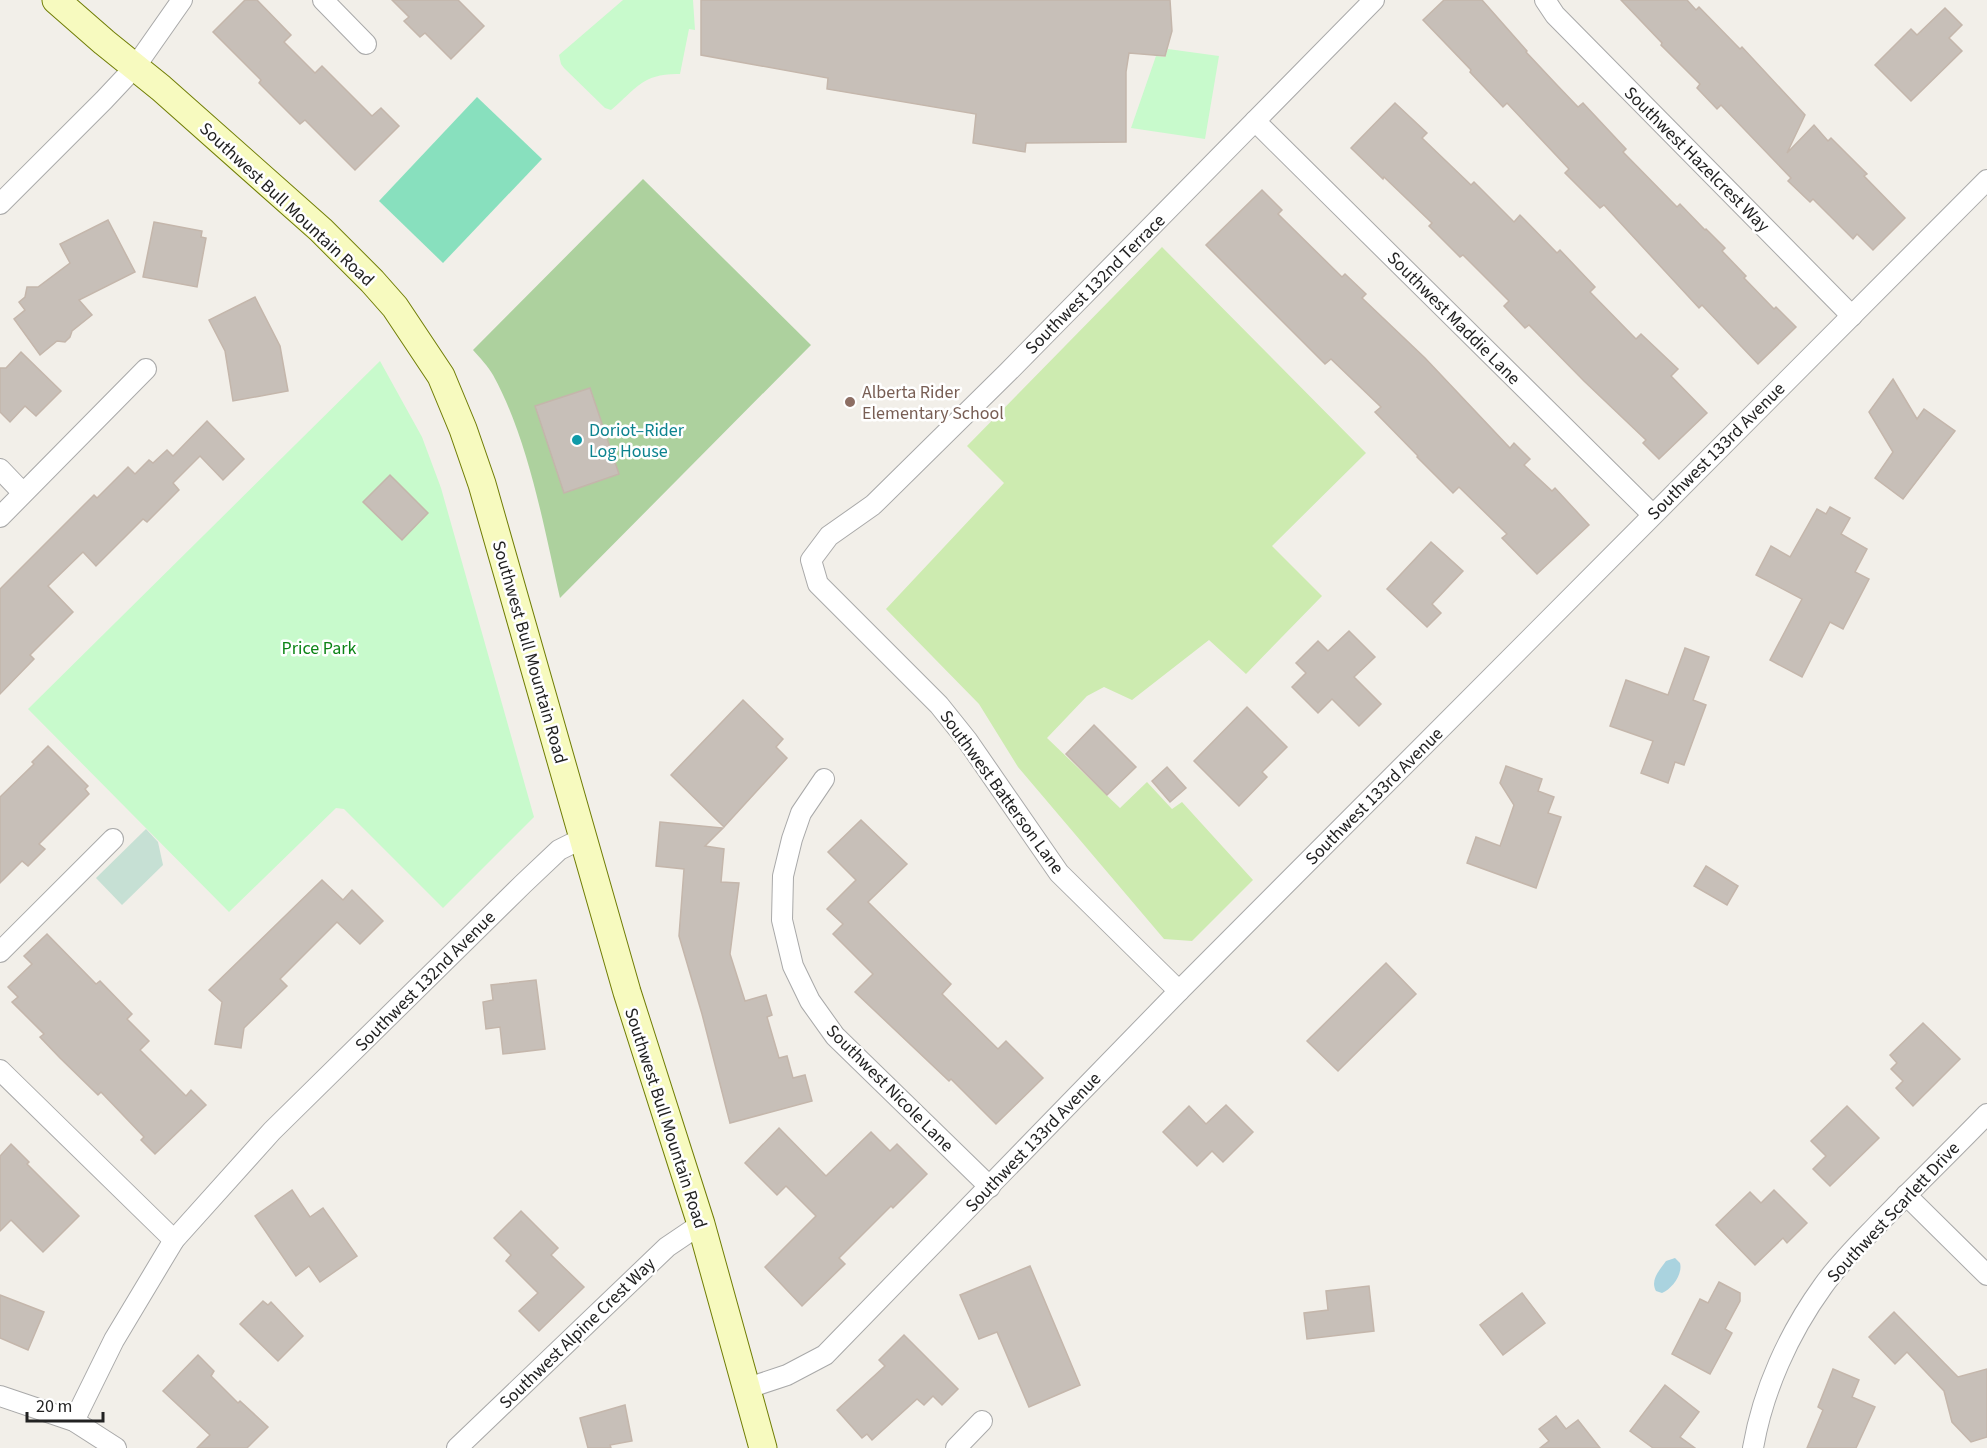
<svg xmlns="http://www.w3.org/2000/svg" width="1987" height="1448" font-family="'Source Sans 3',sans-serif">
<rect width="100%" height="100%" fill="#f2efe9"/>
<path fill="#cdebb0" d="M1162,247L1366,453L1272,546L1322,596L1246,674L1209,640L1132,700L1104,687L1087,696L1047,738L1120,808L1147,782L1172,809L1182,802L1253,880L1192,941L1164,939L1018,767L979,704L886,609L1004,483L967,446Z"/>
<path fill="#add19e" d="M643,179L811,345L560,598C544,527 528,438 493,375C488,366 480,358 473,350Z"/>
<path fill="#c6e0d4" d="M146,829L158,842L163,865L122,905L96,878Z"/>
<g fill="#c8facc">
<path d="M623,0H693L695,30L689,29L680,74C643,73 637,88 611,110L605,108L564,68L561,64L559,55Z"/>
<path d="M1168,49L1219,56L1205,139L1131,128L1156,56L1165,57Z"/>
<path d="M380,361L422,437L441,488L534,817L443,908L344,809L336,808L229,912L28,709Z"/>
</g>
<path fill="#88e0be" d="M477,97L542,159L443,263L379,201Z"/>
<path fill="#aad3df" d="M1675,1258L1680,1263C1683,1274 1672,1289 1662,1293L1656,1291C1650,1280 1659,1271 1666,1261Z"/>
<g fill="#c7bfb8" stroke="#c4b6ab" stroke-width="1.5">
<path d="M245,0H257L291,35L284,42L315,73L322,66L372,116L381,108L399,126L355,170L305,120L300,124L259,83L261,80L213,32Z"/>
<path d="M392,0H458L484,26L451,59L425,33L420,37L404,21L409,17Z"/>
<path d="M701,0H1170L1172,31L1165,56L1129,53L1126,72V142L1026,143L1025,152L973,143L976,114L827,89L828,78L701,55Z"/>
<path d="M1444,0H1482L1527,51L1526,52L1556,84L1578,107L1583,103L1626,149L1623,152L1677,207L1680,204L1705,230L1706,229L1725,248L1722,251L1746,276L1744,278L1774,309L1776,307L1796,327L1758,364L1702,305L1699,308L1604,205L1600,208L1565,173L1569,169L1507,103L1503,107L1470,72L1471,70L1423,20Z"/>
<path d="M1621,0H1687L1696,10L1699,7L1740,49L1742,47L1805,115L1787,153L1814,125L1828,141L1831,138L1867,174L1864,176L1905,218L1873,250L1857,234L1853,239L1813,199L1810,202L1788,181L1791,178L1721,105L1717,109L1697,88L1700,84L1661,45L1662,43Z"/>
<path d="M1945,8L1962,25L1949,38L1962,51L1911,101L1875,65L1911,29L1917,35Z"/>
<path d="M1395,103L1427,133L1422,138L1471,185L1474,182L1514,222L1520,215L1557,253L1560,250L1595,287L1590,292L1636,339L1641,334L1678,369L1671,376L1707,413L1659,459L1643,443L1646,440L1584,381L1529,325L1525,328L1504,306L1509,301L1463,255L1460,257L1429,226L1432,223L1384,177L1383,179L1351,148Z"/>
<path d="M1262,190L1282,210L1278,214L1342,277L1345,274L1366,294L1362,298L1425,358L1510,448L1514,443L1530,459L1524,465L1552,491L1555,488L1589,525L1537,574L1502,538L1507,534L1459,487L1453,493L1417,457L1418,456L1375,412L1381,407L1331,359L1325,364L1206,245Z"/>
<path d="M108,220L135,272L79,300L92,315L72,331L70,337L65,342L57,341L40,355L14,319L25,310L19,302L25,297L27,287H38L70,263L60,244Z"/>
<path d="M154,222L202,231L201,237L206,238L197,287L143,277Z"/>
<path d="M255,297L280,346L288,391L233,401L225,351L209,320Z"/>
<path d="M21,352L61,391L36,416L25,406L10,422L0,412V368H6Z"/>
<path d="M1893,379L1917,419L1924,409L1955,431L1903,499L1875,478L1893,452L1869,412Z"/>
<path d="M590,388L619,474L564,493L535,406Z"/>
<path d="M207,421L244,459L223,480L200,456L173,483L179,490L147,522L143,519L96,566L83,552L48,586L73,612L30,655L34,659L0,694V589L94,495L97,498L128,467L135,474L149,460L153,463L167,450L173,456Z"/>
<path d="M390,475L428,513L402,540L363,502Z"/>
<path d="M1830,507L1850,518L1841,534L1867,549L1855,572L1869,579L1843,629L1830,622L1802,677L1770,660L1802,599L1756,575L1771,546L1790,557L1817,509L1826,514Z"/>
<path d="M1431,542L1463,571L1432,604L1441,613L1427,627L1387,589Z"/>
<path d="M1349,631L1375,657L1354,677L1381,704L1359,726L1332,699L1318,713L1292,687L1306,673L1296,663L1318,641L1328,651Z"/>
<path d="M1685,648L1709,657L1693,700L1706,705L1684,765L1675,762L1668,783L1641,773L1653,741L1610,726L1626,680L1668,695Z"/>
<path d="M743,700L783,739L776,747L787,758L724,827L671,775Z"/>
<path d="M1247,707L1287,747L1262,772L1267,777L1239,806L1194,761Z"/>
<path d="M1094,725L1136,767L1107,795L1066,754Z"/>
<path d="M48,746L88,786L85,789L89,794L39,844L45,849L28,866L22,861L0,883V797L34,764L32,762Z"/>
<path d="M1506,766L1542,779L1538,791L1554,797L1548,813L1561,817L1536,888L1467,863L1476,837L1500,846L1514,805L1500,783Z"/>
<path d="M1167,767L1186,788L1170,802L1152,781Z"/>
<path d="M861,820L907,864L868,902L951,984L942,994L998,1049L1006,1041L1043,1078L996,1124L951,1079L949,1081L855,992L873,974L833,934L843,924L827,909L856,880L828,852Z"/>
<path d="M660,822L723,828L705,846L724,849L721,882L739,883L730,954L745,1001L766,995L772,1015L767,1017L779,1058L787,1056L793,1078L805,1075L812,1101L730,1123L702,1014L679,936L684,869L656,866Z"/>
<path d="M1706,866L1738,886L1727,905L1694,886Z"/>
<path d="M322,880L343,900L352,890L383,921L360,944L337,922L280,979L287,986L244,1028L241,1048L215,1044L222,1002L209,990Z"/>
<path d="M47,934L96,984L100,981L132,1014L127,1019L149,1041L140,1050L186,1096L191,1090L206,1105L155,1154L141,1140L144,1137L101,1092L98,1095L60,1058L40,1037L44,1034L12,1002L18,997L8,987L32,964L24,956Z"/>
<path d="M1386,963L1416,994L1338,1071L1307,1041Z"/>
<path d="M536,980L545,1049L503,1054L500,1027L486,1029L483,1002L493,1000L491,985Z"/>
<path d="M1923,1023L1960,1059L1913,1106L1896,1088L1903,1081L1891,1069L1897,1063L1890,1055Z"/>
<path d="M1226,1105L1253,1132L1223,1162L1212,1151L1197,1166L1163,1132L1189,1106L1206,1124Z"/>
<path d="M1847,1106L1879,1138L1830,1186L1813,1169L1826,1156L1811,1141Z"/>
<path d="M779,1128L826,1176L871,1132L890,1151L897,1144L927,1174L893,1208L891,1206L839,1258L845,1264L802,1306L765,1267L816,1216L786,1186L777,1195L745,1163Z"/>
<path d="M11,1144L29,1162L27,1164L79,1216L43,1252L11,1220L0,1231V1156Z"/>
<path d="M292,1190L310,1217L323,1208L357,1256L320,1282L309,1266L296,1276L255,1216Z"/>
<path d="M1774,1190L1807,1223L1787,1243L1783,1238L1755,1265L1716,1225L1750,1192L1761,1203Z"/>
<path d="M521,1211L558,1248L551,1255L584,1287L539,1331L519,1311L538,1293L506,1261L511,1255L494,1238Z"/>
<path d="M1030,1266L1080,1385L1029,1407L997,1332L979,1339L960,1295Z"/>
<path d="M1719,1282L1740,1293V1301L1725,1329L1732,1333L1710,1374L1672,1354L1700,1299L1708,1303Z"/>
<path d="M1369,1286L1374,1331L1307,1339L1304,1313L1328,1310L1326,1291Z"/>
<path d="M1522,1293L1545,1323L1503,1355L1480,1325Z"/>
<path d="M0,1295L44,1312L28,1350L0,1338Z"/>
<path d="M263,1301L268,1305L271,1302L303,1336L278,1361L240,1324Z"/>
<path d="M1894,1312L1958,1377L1987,1369V1437L1971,1442L1952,1422L1944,1391L1907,1352L1895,1364L1869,1337Z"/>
<path d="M904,1335L958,1389L942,1405L933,1396L924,1405L917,1399L872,1440L867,1434L862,1438L837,1410L885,1366L879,1360Z"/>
<path d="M198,1355L214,1371L211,1376L238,1403L240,1401L268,1427L247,1448H197L210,1435L163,1391Z"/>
<path d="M1833,1369L1859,1380L1852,1397L1875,1407L1856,1448H1807L1823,1410L1818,1407Z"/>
<path d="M1665,1385L1699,1412L1680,1437L1695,1448H1653L1630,1431Z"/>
<path d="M625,1405L632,1441L610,1445L611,1448H588L580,1418Z"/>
<path d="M1556,1416L1566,1429L1578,1420L1600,1448H1540L1549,1441L1539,1429Z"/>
</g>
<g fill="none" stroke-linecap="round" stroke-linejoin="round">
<defs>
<g id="minor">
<path d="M323,0L366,44"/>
<path d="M1545,0L1555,15L1852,316"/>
<path d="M1255,121L1652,514"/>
<path d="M0,204L104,100L135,67L182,0"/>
<path d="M0,469L23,493"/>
<path d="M0,517L146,369"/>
<path d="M824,779L801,813L792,839L783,876L782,920L793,966L810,1001L835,1036L990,1187"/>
<path d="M0,952L113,839"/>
<path d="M1179,991L1059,873L967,740L939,705L818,584L811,560L829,536L873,505L1008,372L1374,0"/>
<path d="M0,1070L174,1240"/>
<path d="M1906,1195L1987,1275"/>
<path d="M748,1388L787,1375L825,1355L1179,991L1987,180"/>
<path d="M0,1396L74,1421L116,1448"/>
<path d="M74,1421L114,1340L174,1240L272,1131L523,884L559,850L583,838"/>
<path d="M457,1448L667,1247L701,1224"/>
<path d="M956,1448L982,1421"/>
<path d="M1753,1448C1763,1390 1789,1333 1823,1286C1840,1262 1861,1242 1881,1221C1916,1185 1952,1150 1987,1114"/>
</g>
<path id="secondary" d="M56,0L104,42L161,88L321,230L372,281L395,307L441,376L463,429L482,484L627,992L701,1224L763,1448"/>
</defs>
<use href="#minor" stroke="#a9a9a9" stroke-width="22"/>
<use href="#secondary" stroke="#707d05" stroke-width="29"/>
<use href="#minor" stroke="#fff" stroke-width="20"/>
<use href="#secondary" stroke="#f7fabf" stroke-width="27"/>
</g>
<circle fill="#8d6e63" stroke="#fff" stroke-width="2" cx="850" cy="402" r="6"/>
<circle fill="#0f9aa8" stroke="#fff" stroke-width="2" cx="577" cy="440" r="6"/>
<g text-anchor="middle" stroke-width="5" stroke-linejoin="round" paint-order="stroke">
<g font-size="18" fill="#222" stroke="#fff">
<text transform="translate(1697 159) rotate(45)" y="6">Southwest Hazelcrest Way</text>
<text transform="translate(287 204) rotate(43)" y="6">Southwest Bull Mountain Road</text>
<text transform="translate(1095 284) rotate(-45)" y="6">Southwest 132nd Terrace</text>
<text transform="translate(1454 318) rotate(45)" y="6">Southwest Maddie Lane</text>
<text transform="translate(1716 451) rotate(-45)" y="6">Southwest 133rd Avenue</text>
<text transform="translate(530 652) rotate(74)" y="6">Southwest Bull Mountain Road</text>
<text transform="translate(1002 792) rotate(54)" y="6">Southwest Batterson Lane</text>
<text transform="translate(1374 796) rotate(-45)" y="6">Southwest 133rd Avenue</text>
<text transform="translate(425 981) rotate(-45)" y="6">Southwest 132nd Avenue</text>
<text transform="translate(890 1088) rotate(45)" y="6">Southwest Nicole Lane</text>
<text transform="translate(666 1118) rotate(72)" y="6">Southwest Bull Mountain Road</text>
<text transform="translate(1033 1142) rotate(-46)" y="6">Southwest 133rd Avenue</text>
<text transform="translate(1893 1212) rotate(-47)" y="6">Southwest Scarlett Drive</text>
<text transform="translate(577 1333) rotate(-44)" y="6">Southwest Alpine Crest Way</text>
</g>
<g font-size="18" fill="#785e54" stroke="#fff" text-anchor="start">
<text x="862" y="398">Alberta Rider<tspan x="862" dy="21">Elementary School</tspan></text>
</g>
<g font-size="18" fill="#0d838f" stroke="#fff" text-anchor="start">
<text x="589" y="436">Doriot–Rider<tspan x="589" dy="21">Log House</tspan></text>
</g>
<g font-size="18" fill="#0c8416" stroke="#fff">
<text x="319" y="654">Price Park</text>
</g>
</g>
<path d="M27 1412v9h76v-9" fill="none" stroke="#222222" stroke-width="3"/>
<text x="36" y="1412" font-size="18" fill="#222222" stroke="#ffffff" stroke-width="4.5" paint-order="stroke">20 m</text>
</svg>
